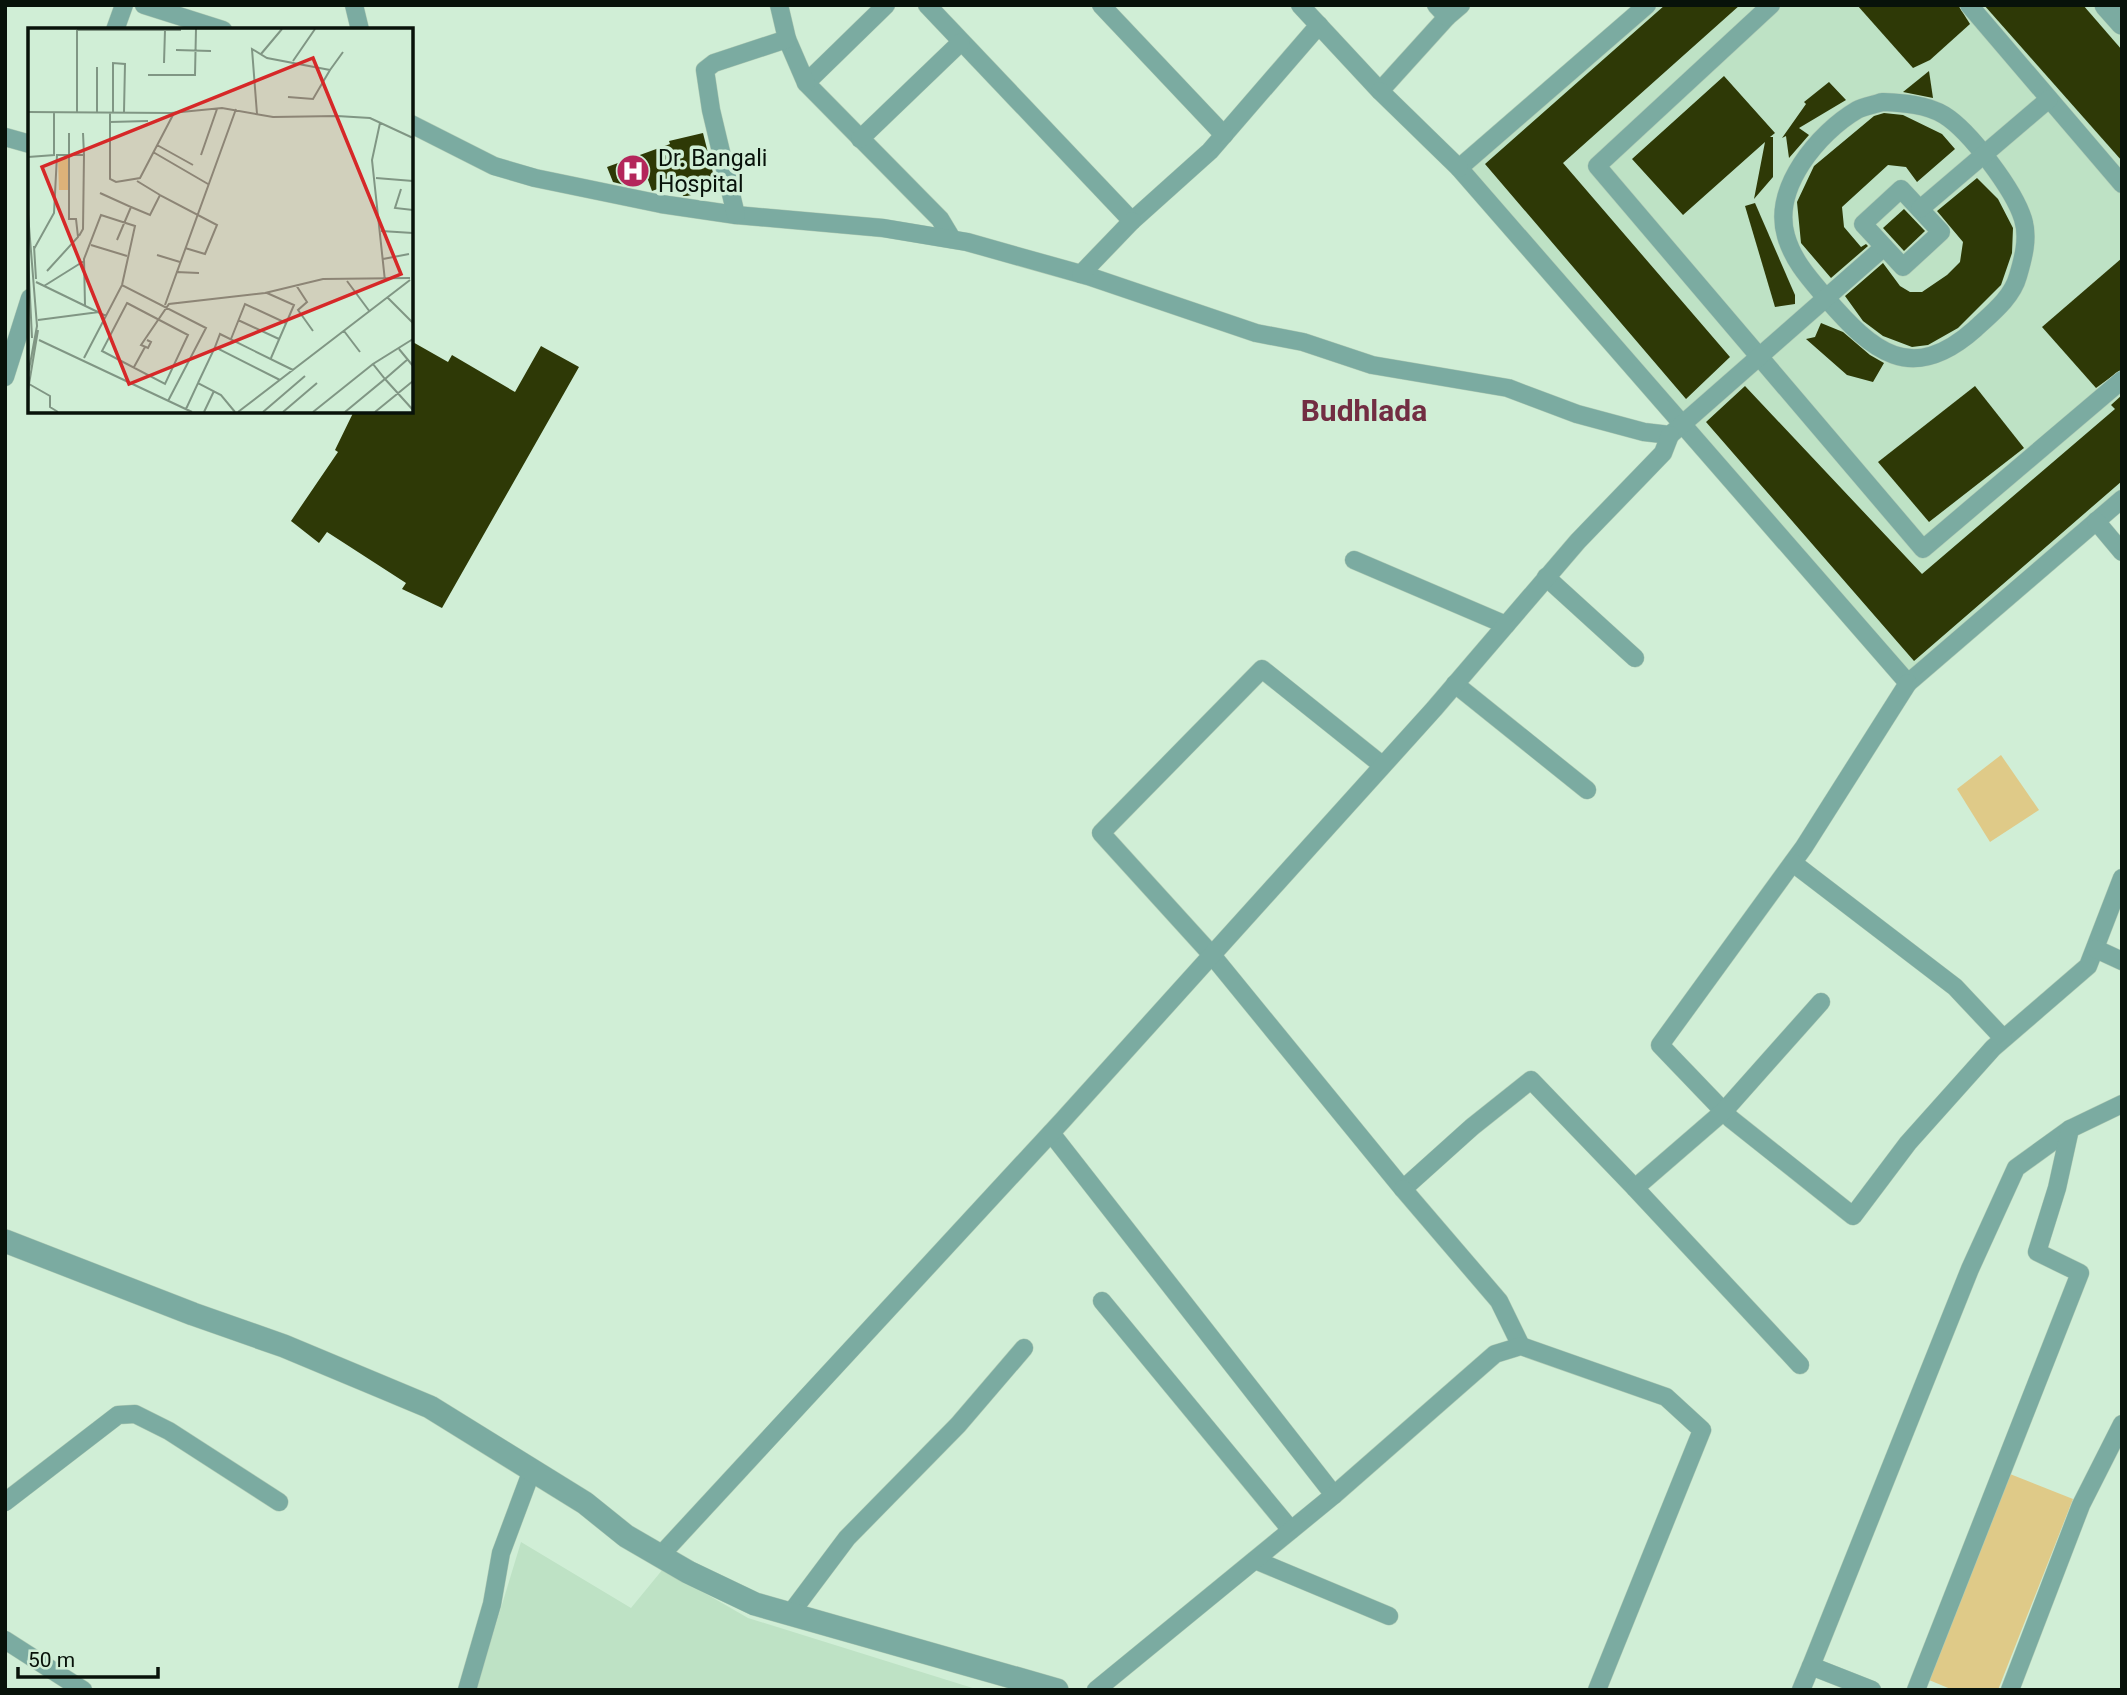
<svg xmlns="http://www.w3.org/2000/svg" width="2127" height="1695" font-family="Roboto,sans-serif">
<rect width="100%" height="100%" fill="#d0eed6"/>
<g fill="#bee2c5">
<path d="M1651,5H2103L2122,27V496L1908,681L1462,169Z"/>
<path d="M521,1542L631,1608L663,1569L748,1618L979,1690H476Z"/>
</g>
<g fill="#dfca88">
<path d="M2001,755L2039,810L1990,842L1957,789Z"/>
<path d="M2010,1474L2073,1499L1998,1690H1953L1929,1680Z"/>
</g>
<g fill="#2e3906">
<path d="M1665,5H1740L1563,163L1730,357L1686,399L1485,164Z"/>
<path d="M1857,5H1958L1970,24L1930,60L1913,68Z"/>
<path d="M1984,5H2083L2122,50V161Z"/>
<path d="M1929,71L1933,98L1903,92Z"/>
<path d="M1724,76L1775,133L1770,137H1773V177L1754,199L1765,142L1683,215L1632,159Z"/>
<path d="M1829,82L1846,100L1799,128L1809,135L1789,158L1786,136L1782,138L1806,104L1804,102Z"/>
<path d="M1884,113L1903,115L1942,134L1955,149L1917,182L1906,167L1888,165L1842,207L1844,227L1861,247L1866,244L1868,246L1831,278L1801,243L1797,202L1814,166L1874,116Z"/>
<path d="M703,133L717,189L687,196H683L679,181L652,191L647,177L625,185L613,182L607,167L670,144L669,141Z"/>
<path d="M1977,178L1998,199L2013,228L2012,253L2001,285L1958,328L1928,345L1912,347L1883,336L1863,321L1845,296L1883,263L1900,286L1910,292H1922L1947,275L1960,262L1963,242L1937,211Z"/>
<path d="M1755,203L1795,295V304L1775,307L1745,206Z"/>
<path d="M1904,209L1925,231L1904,251L1883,228Z"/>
<path d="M2122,258V369L2096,388L2042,327Z"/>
<path d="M1821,323L1843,332L1870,355L1884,363L1873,382L1847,375L1806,339L1815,337Z"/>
<path d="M411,341L448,362L452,355L515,392L541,346L579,367L442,608L402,589L406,583L327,532L319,543L291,521L338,452L335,450L354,411H411Z"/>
<path d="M1745,386L1922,574L2115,409L2111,405L2122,395V481L1914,661L1706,422Z"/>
<path d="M1975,386L2024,448L1929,522L1878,462Z"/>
</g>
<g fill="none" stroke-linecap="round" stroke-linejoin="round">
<defs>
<g id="minor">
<path d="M144,5L223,30"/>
<path d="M354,5L360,30"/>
<path d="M886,5L806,83L940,219L952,239"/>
<path d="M927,5L1132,221L1210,151L1319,25"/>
<path d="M1101,5L1224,135"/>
<path d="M1300,5L1380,91L1447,17"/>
<path d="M1436,5L1447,17L1461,5"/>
<path d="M1647,5L1459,168L1908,683L2122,499"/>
<path d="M1771,5L1597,166L1923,549L2122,380"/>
<path d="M1969,5L2122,184"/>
<path d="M115,30L124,5"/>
<path d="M787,39L806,83"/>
<path d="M1380,91L1459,168"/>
<path d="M1882,102C1902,103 1926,104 1944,115C1970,131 2014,190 2023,219C2029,238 2023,259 2018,276C2012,298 1991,314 1975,329C1911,386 1872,351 1826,298C1810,279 1793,261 1786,236C1772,188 1818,133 1857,110C1864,106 1874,105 1882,102Z"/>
<path d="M411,124L494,166L535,178L661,204L736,215L883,228L967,242L1088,276L1256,333L1303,342L1372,365L1508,388L1577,414L1644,432L1670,435L1884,247"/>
<path d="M5,137L30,144"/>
<path d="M860,139L961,42"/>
<path d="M1901,189L1941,232L1903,267L1863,224Z"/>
<path d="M1920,209L2049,99"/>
<path d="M736,215L711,110L705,70L714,63L787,39L779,5"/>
<path d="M1081,274L1132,221"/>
<path d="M5,377L30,298"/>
<path d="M2096,521L2122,552"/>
<path d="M1354,560L1506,625"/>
<path d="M1546,577L1635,658"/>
<path d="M1908,683L1804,847L1660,1045L1731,1119L1853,1216L1908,1143L1993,1048L2088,966L2122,878"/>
<path d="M1455,684L1587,790"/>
<path d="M1382,765L1262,669L1101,833L1211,954L1403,1189L1472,1127L1531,1080L1635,1188"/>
<path d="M1793,863L1955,987L2003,1038"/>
<path d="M2096,949L2122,961"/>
<path d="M1051,1133L1334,1495"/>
<path d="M1403,1189L1499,1301L1521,1346"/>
<path d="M1102,1301L1291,1530"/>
<path d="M1800,1365L1635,1188L1724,1111L1821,1002"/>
<path d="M5,1502L118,1415L135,1414L169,1431L279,1502"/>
<path d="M660,1556L1062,1121L1434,709L1578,541L1663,453L1670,435"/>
<path d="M1255,1560L1389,1616"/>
<path d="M790,1614L847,1538L958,1425L1024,1348"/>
<path d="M5,1640L83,1690"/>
<path d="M467,1690L492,1604L501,1553L532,1470"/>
<path d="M1096,1690L1334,1495L1495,1354L1521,1346L1666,1397L1702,1430L1597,1690"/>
<path d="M1801,1690L1811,1666"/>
<path d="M1872,1690L1811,1666L1970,1269L2016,1168L2070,1129"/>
<path d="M1916,1690L2080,1273L2037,1252L2057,1188L2070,1129L2122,1104"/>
<path d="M2010,1690L2081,1505L2122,1424"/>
</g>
<g id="tertiary">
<path d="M2106,5L2122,23"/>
<path d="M5,1241L193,1314L284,1346L430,1407L585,1503L626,1536L688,1572L755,1604L1057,1690"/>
</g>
</defs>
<use href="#minor" stroke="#b0cbb5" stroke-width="19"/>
<use href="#tertiary" stroke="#b0cbb5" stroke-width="24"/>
<use href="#minor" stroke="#7baba1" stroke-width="18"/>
<use href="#tertiary" stroke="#7baba1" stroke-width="23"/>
</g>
<defs>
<symbol id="hospital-disc" viewBox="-11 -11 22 22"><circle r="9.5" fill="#b4265b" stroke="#d0eed6"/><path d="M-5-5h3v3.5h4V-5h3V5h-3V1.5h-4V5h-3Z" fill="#fff"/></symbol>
</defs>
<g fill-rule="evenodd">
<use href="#hospital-disc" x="614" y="152" width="38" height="38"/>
</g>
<g text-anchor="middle" stroke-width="7" stroke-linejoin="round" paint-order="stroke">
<g font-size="23" fill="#08120a" stroke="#d0eed6" text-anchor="start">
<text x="658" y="166">Dr. Bangali<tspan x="658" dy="26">Hospital</tspan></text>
</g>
<g font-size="30" font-weight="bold" fill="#722d42" stroke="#d0eed6">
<text x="1364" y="421">Budhlada</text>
</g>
</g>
<g transform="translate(28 28)">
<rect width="385" height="385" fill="#d0eed6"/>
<path d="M30,131H40V162H31Z" fill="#dfca88"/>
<path fill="none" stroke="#809684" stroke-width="2" d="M49,2H153M148,22L183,23M233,26L254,1M265,33L287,1M136,35L137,2M302,42L315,24M120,47H167L168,1M0,84L143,85L194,80L245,89L309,88L342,90L385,110M26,84V127M49,84V2M69,84V39M82,85V151L88,154L112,150L146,85M85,85V35L97,36L96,84M229,86L224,21L239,30L302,42L285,71L260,69M82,94L120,93M352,95L344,132L357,253M41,105V127H56L55,201L51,208M55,105L56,127M129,117L165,137M125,124L180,156M173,127L189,81M0,129L27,127M348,150L385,153M109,153L132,167M373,161L367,180L385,182M72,165L103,179L89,212M103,179L122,187L132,167L189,197L177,226L157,220M0,186L9,298L0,347M353,203L385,205M63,217L99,228M6,218L8,251M6,221L26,185L29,127H41V191H48L50,209L19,243M129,227L152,234M0,228L4,310M355,231L381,226M148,244L171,245M319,253L342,284M8,254L78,288M268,257L279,274L270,282L285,303M16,258L56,233M239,265L266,277L243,330M359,269L385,295M99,275L160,307L137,356L74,323ZM57,277L56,231L73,187L107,198L94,257M137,277L208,81M10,292L71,284M210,292L251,311M316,303L332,324M203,311L217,276L258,295M11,312L164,384M119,312L123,314L120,320L113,317L141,276L237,265L295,251L382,250M187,319L192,306L265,342M371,321L385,338M56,330L94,257L178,300L140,373M380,331L357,351L345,336L385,311M106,339L117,319M170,355L187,319L252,352M1,356L22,368V379L30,384M0,362L10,302M158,381L170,355L193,367L207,384M176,384L186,363M210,384L382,252M235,384L277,348M255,384L289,355M285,384L345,336M317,384L357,351L385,382M347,384L385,353"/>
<path fill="#d62828" fill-opacity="0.15" stroke="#d62828" stroke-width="3.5" d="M285,30L373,246L101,356L14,139Z"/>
<rect width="385" height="385" fill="none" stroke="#08120a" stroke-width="3.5"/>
</g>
<rect width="2127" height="1695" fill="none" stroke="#08120a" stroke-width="14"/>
<path d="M18 1667v10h140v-10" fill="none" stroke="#08120a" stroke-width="3.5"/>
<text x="28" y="1667" font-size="21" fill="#08120a" stroke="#d0eed6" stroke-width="5" paint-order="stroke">50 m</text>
</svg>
